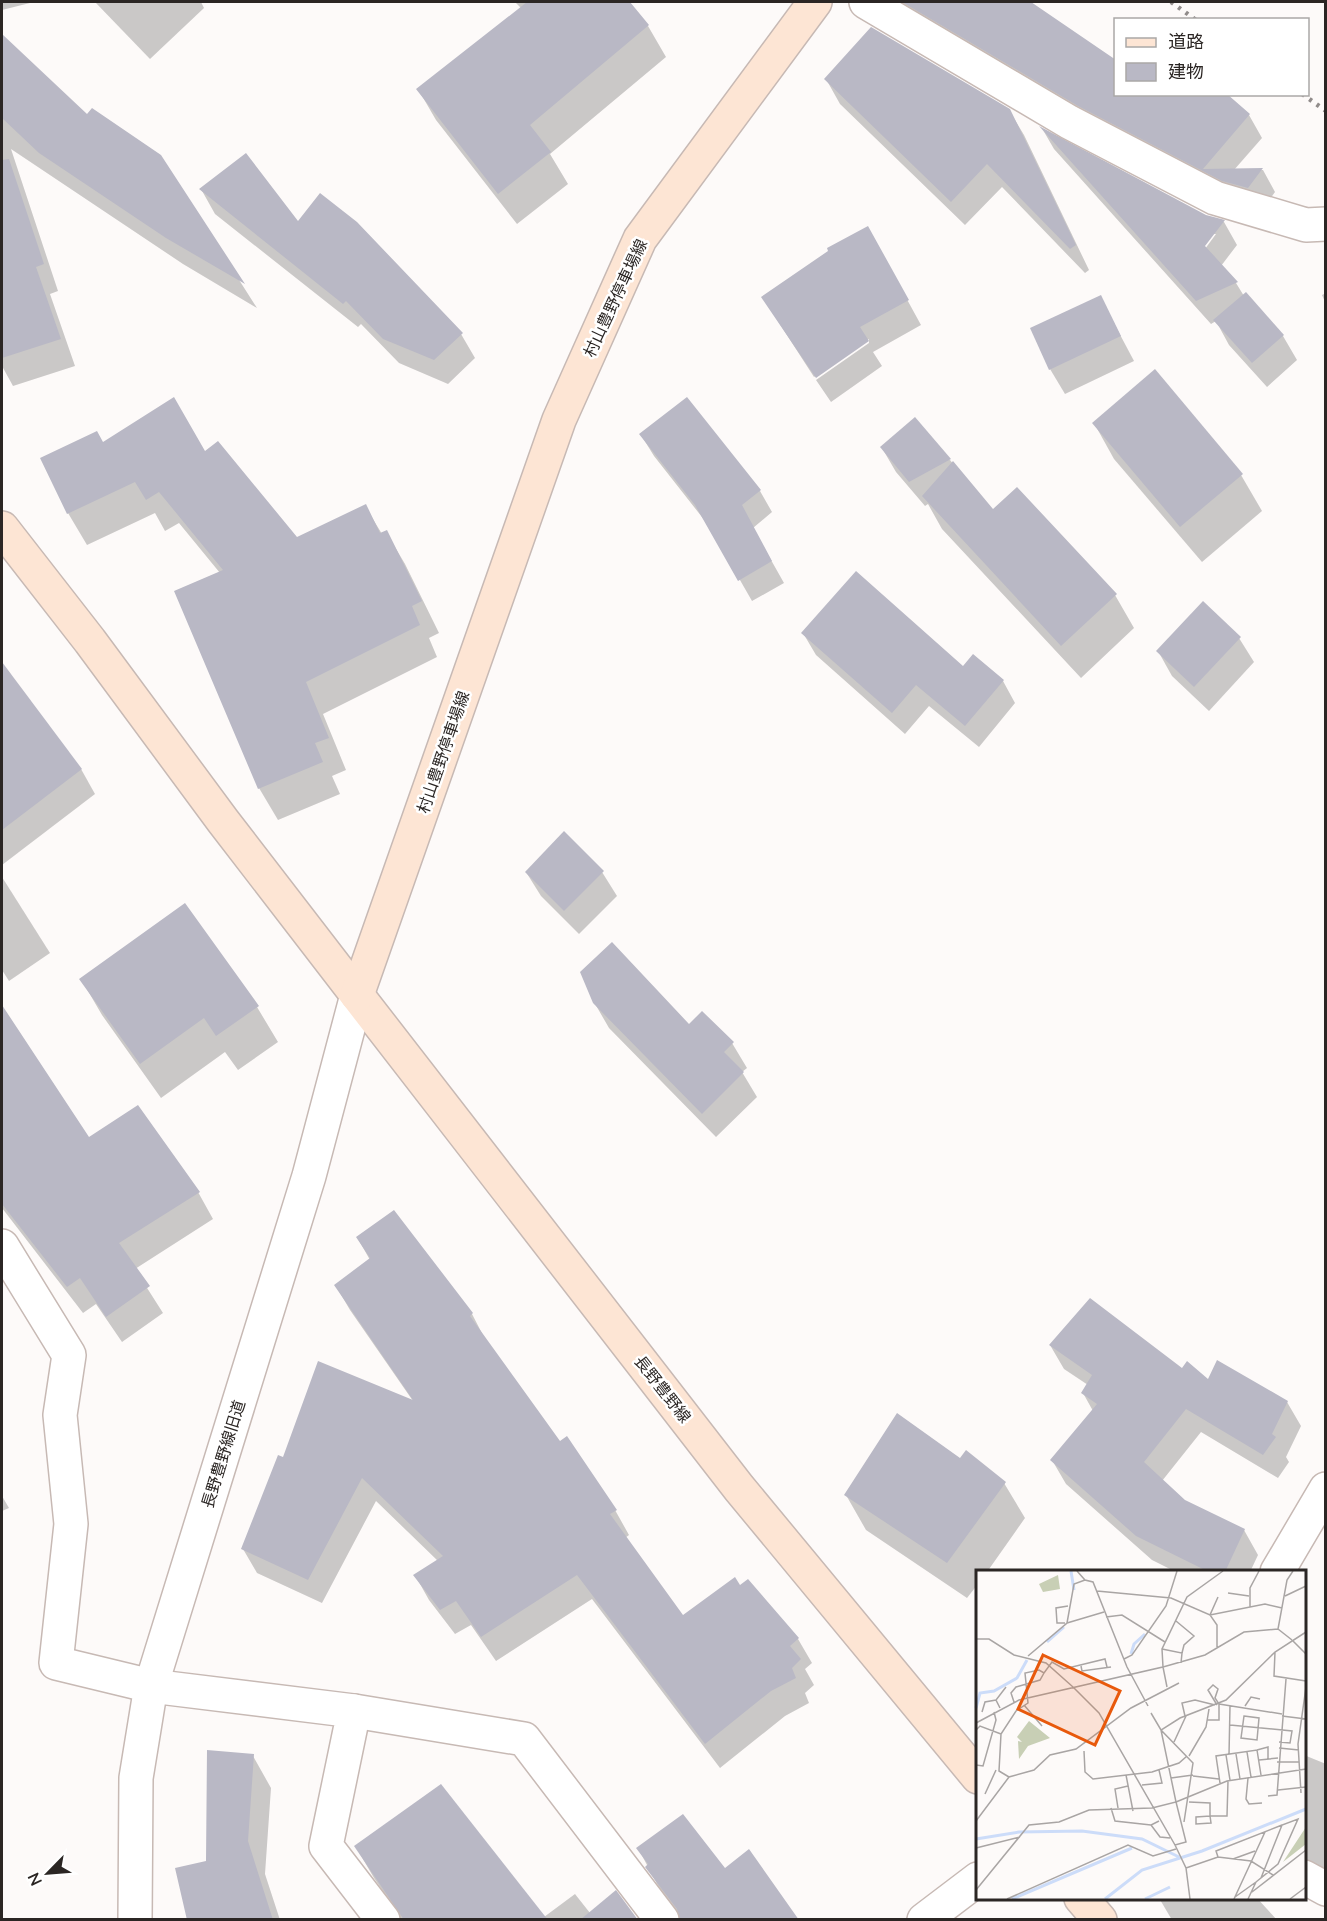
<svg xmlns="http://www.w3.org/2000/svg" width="1327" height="1921" font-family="Mulish,'Noto Sans JP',sans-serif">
<rect width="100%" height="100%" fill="#fdfaf9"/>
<g fill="#0003" fill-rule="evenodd">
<path d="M2,2H34L2,10Z"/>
<path d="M95,2H201L204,8L150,59Z"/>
<path d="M515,2H628L648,26L666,57L550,154L568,184L517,224L436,120L418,89L521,8Z"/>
<path d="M902,2H1028L1116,62V94H1225L1249,115L1262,138L1234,170H1263L1275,192L1262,210L914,22Z"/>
<path d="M2,36L88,117L160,156L257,308L183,264L11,149L58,291L50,294L75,366L13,386L2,366Z"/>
<path d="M826,79L1009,110L1024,135L1089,270L1085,273L1002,187L965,225L840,104Z"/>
<path d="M1043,130L1206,216L1224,222L1237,245L1221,266L1236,283L1244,296L1283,336L1297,360L1267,387L1229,345L1216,321L1211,324L1054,149ZM1213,234H1216L1202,253L1200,251Z"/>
<path d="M201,189L298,224L461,334L475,358L448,384L399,363L361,324L358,327L215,214Z"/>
<path d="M830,251L881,252L921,325L873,352L882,366L831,402L816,380L869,343V339L814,377L763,298Z"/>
<path d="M1326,293V304L1322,295Z"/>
<path d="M1100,297L1134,361L1065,394L1050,369Z"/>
<path d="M1094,423L1241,475L1262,511L1202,562L1114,459Z"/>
<path d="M641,435L760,491L772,512L753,528L784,583L752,601L709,526L654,456Z"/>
<path d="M103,444L205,454L297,539L365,506L382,534L386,532L405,564L439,633L429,638L437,657L323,714L346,770L332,776L340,794L278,820L259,788L220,573L179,523L165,531L155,513L87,545L68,513Z"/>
<path d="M882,448L950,460L993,511L1115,595L1134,628L1081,678L942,529L928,504L925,506L896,472Z"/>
<path d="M803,633L963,668L1003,681L1015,703L979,747L929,706L905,734L816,655Z"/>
<path d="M1239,638L1254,662L1209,711L1172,676L1158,651Z"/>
<path d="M22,692L81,769L95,794L2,865V708Z"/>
<path d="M526,872H602L617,896L579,934L541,896Z"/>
<path d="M2,877L50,953L9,981L2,970Z"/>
<path d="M81,979L257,1007L278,1042L238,1070L225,1052L161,1098L102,1015Z"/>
<path d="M594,1002L689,1026L732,1043L747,1068L742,1072L757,1097L716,1137L609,1028Z"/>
<path d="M14,1026L88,1139L198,1192L213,1219L135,1269L163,1313L122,1342L96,1304L83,1313L2,1208V1035Z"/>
<path d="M393,1212L472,1314L485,1339L560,1443L615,1510L629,1535L625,1538L683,1617L740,1587L798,1639L812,1663L805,1669L814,1685L805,1693L809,1703L785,1716L720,1768L592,1599L496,1661L471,1625L455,1634L429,1600L415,1575L438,1561L376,1501L322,1603L257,1573L243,1549L284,1459L413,1401L350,1310L336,1286L370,1260L357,1237Z"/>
<path d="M1050,1345L1182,1370L1208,1381L1287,1402L1301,1426L1286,1457L1289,1462L1278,1478L1201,1432L1162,1481L1184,1501L1244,1530L1258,1555L1250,1572H1176L1152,1560L1066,1484L1052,1460L1093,1411L1083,1393L1088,1385L1064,1369Z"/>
<path d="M960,1460L1004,1483L1025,1518L987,1572H978V1584L967,1598L866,1530L846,1495Z"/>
<path d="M2,1496L9,1508L2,1511Z"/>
<path d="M1304,1755L1326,1764V1873L1304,1863Z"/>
<path d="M253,1756L271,1788L265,1874L280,1920H188L208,1862Z"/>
<path d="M356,1847L544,1917L575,1894L590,1913L636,1920H402L374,1878Z"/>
<path d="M638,1848L725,1871L681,1920L665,1899Z"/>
<path d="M1159,1898H1257L1277,1920H1172Z"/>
</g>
<g fill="#b9b8c5">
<path d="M527,2H630L649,25L530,125L551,152L498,194L416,89Z"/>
<path d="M902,2H1031L1116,60V94H1227L1250,114L1203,169L1263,168L1248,188L1222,181L1078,106Z"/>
<path d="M871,27L1010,109L1076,245L1070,249L987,164L951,202L824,79Z"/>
<path d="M2,34L87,114L92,108L161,155L245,284L166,238L39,153L2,118Z"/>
<path d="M1039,126L1206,215L1225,220L1205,246L1238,282L1196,301Z"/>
<path d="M246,153L298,221L320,193L357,222L463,333L434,360L383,339L346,301L343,304L199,189Z"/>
<path d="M9,159L44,264L36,267L61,339L2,358V160Z"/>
<path d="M868,226L909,300L860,327L869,341L816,378L761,297L828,251L827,248Z"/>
<path d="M1246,292L1284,335L1252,363L1213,320Z"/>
<path d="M1101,295L1121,336L1049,370L1030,328Z"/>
<path d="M1155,369L1243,474L1180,527L1092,423Z"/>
<path d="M174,397L205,451L218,441L297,537L366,504L380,533L387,530L422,601L412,606L420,625L306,682L329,738L315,743L323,762L258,789L174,591L223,570L159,492L146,500L135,482L67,514L40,458L97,431L103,442Z"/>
<path d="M687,397L761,490L742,505L772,561L738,581L695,505L639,434Z"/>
<path d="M915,417L951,459L909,482L880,447Z"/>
<path d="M953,461L993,509L1017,487L1117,594L1061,646L922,496Z"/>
<path d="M856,571L963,666L973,654L1004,680L965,726L916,685L892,713L801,633Z"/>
<path d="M1203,601L1241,637L1194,687L1156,651Z"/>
<path d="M2,662L82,769L2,830Z"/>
<path d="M564,831L604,871L564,911L525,872Z"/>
<path d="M185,903L259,1006L216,1036L204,1018L140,1064L79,979Z"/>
<path d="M612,942L689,1024L702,1011L734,1042L724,1052L744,1072L702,1114L593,1003L580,972Z"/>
<path d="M2,1005L89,1137L138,1105L200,1192L119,1243L150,1286L106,1317L80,1278L67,1287L2,1204Z"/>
<path d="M394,1210L473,1313L470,1316L560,1441L567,1436L617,1510L610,1514L683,1615L735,1577L740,1585L748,1579L799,1638L790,1646L801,1659L792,1668L796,1678L771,1691L705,1744L577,1575L481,1637L456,1601L440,1610L413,1575L443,1556L362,1478L308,1580L241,1549L278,1455L283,1457L318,1361L413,1400L334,1285L370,1258L356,1237Z"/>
<path d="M1090,1298L1182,1368L1187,1361L1208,1379L1217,1360L1288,1401L1272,1434L1276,1437L1263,1455L1186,1409L1144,1462L1185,1500L1245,1529L1225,1572H1209L1136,1536L1050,1460L1097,1404L1081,1393L1092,1375L1049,1345Z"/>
<path d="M897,1413L960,1458L966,1450L1006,1482L947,1563L844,1495Z"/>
<path d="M207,1750L254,1754L248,1841L273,1920H187L175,1868L206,1861Z"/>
<path d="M441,1784L548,1920H404L354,1846Z"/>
<path d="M683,1814L725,1868L749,1849L799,1920H680L677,1909L645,1867L648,1864L636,1848Z"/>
<path d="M616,1890L638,1920H580Z"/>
</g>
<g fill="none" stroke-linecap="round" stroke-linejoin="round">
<defs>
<g id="minor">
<path d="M866,2L1069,122L1215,198L1306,225L1326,224"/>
<path d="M2,1246L69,1355L60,1415L71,1524L56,1663L151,1686L354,1711L326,1846L383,1920"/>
<path d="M1277,1572L1326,1489"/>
<path d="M354,1711L524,1739L662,1920"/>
<path d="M1304,1877L1326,1889"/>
<path d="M924,1920L978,1879"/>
</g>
<path id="tertiary" d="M135,1920L136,1778L151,1686L309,1176L357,995"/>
<g id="secondary">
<path d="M2,528L90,641L223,821L357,995L739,1488L978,1777"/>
<path d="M357,995L559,420L640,239L815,2"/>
<path d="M1081,1898L1100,1920"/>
</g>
</defs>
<use href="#minor" stroke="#c7b9b4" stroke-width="36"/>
<use href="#tertiary" stroke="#c7b9b4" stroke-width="36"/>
<use href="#secondary" stroke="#c7b9b4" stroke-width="36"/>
<use href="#minor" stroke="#fff" stroke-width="33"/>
<use href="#tertiary" stroke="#fff" stroke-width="33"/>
<use href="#secondary" stroke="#fde5d4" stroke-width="33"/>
<g stroke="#918c8b" stroke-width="4.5" stroke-dasharray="3 6" stroke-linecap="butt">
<path d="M1171,2L1196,20"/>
<path d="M1302,94L1326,111"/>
</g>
</g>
<g text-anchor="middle" stroke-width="5" stroke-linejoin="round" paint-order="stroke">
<g font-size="16" fill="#2b2624" stroke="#fff">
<text transform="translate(615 298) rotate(-65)" y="6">村山豊野停車場線</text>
<text transform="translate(443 752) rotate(-71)" y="6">村山豊野停車場線</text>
<text transform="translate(663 1389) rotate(52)" y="6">長野豊野線</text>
<text transform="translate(223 1454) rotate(-73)" y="6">長野豊野線旧道</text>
</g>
</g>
<g transform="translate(976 1570)">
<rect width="330" height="330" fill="#fdfaf9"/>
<path d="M82,5L84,19L67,22L63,14ZM53,151L74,168L52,176L43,189L42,171L46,172L41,167ZM330,257V274L307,292Z" fill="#c8cfb5"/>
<path fill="none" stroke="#ccdcf9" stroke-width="3" d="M95,1L98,20M71,72L88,57M155,84L158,74L169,64M0,138L4,123L18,121L41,108L51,90M0,269L43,262L106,261L166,269L203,287M36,329L156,278M129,329L166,300L226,281L330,239M169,329L194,317"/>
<path fill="none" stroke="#a9a5a4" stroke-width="1.5" d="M101,1L109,10L117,12L151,97L172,136M247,1L211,27L186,79L187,97L229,85L268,62L302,59M121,21L195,28L234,45L289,34L306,38M252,23L273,26M309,26L330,16M274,37V18L283,1M130,47L146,45L189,72M200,51L218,66L208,75L206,83M89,53H81L80,38L92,36M91,53L128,42M0,69H13L38,85L70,93L97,117M316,70L302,59L311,10L317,1M317,71L330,84M241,77V55L234,45L242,27M186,79L206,83L205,93M299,82L298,106L330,111M52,86L91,53L98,14L109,10M148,89L156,85L190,36L201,1M105,96L106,101L135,97M97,117L123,143L199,275L210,298L214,329M38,132L35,123L40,117L64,110L68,103M243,134L306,144M48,135L66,156M269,136L275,127L284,129M24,138L20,130L30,117M6,142L9,132L20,130M175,143L185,160L217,193L208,252M209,146L206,133L219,130L239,135M268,146L283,148L281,170L265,168ZM306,146L330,149M231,150H243V134L239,128L242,119L237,115L232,120L241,135M0,153L43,130L187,97L191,117M254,155L316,161L314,173L303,172M0,160L4,156L25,164M198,172L210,146M303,178L323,180M281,180L292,177V189M108,181L109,202L117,209L176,202L203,193L211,186M271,182L275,207M260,184L264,209M250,185L254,210M253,185L254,136M213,186L230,157L233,139M283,190L302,188M301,192H323M0,195L7,196L20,150L18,142M150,205L157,241M217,206L243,209M33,207L23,201L25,164L40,141L52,133L49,103L63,100L68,103L76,92L88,99L129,89L131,97M195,208L217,205M272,208L270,229L273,234L286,233M244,213L240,186L281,180L285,205M166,215L186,213L183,200M302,220L330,217M325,223L322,174L330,117M9,224L20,200M292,226L301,225L310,109M213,232L234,233V246H251L252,211M135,238L139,251L175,255M142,238L139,219L152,216M176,238L200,232L185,160L204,148L250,130L299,82L330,62M234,246L235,253L220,254V247ZM0,251L33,207L58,200L74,185L100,179L155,138L203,113M183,251L175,255L184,267L194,268M199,275L210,272L200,232L251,211L330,199M0,278L44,267M242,287L240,281L306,255M257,289L279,281M210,298L242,287L275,291L297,305M0,320L53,255L83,252L113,240L176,238M276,322L330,280M259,327L280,312L302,294L322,249L306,255L285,308M31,329L152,275L177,286L200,279M258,329L289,262M272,329L280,312M314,329L330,317"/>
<path fill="#e8590c" fill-opacity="0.15" stroke="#e8590c" stroke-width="3" d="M67,85L144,121L119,175L42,139Z"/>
<rect width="330" height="330" fill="none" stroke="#2b2624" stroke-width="3"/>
</g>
<rect width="1327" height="1921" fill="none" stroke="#2b2624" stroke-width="6"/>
<rect x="1114" y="18" width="195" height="78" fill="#ffffff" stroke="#aaa8a7" stroke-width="1.5"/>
<rect x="1126" y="38" width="30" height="9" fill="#fde5d4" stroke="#aaa8a7" stroke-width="1.5"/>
<text x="1168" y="48" font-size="18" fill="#2b2624">道路</text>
<rect x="1126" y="63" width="30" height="18" fill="#b9b8c5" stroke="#aaa8a7" stroke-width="1.5"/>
<text x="1168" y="78" font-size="18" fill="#2b2624">建物</text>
<g transform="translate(48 1873) rotate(245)" stroke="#ffffff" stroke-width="4.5" paint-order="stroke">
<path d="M0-4.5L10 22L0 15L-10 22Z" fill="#2b2624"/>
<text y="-9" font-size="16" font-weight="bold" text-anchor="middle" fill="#2b2624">N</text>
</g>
</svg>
